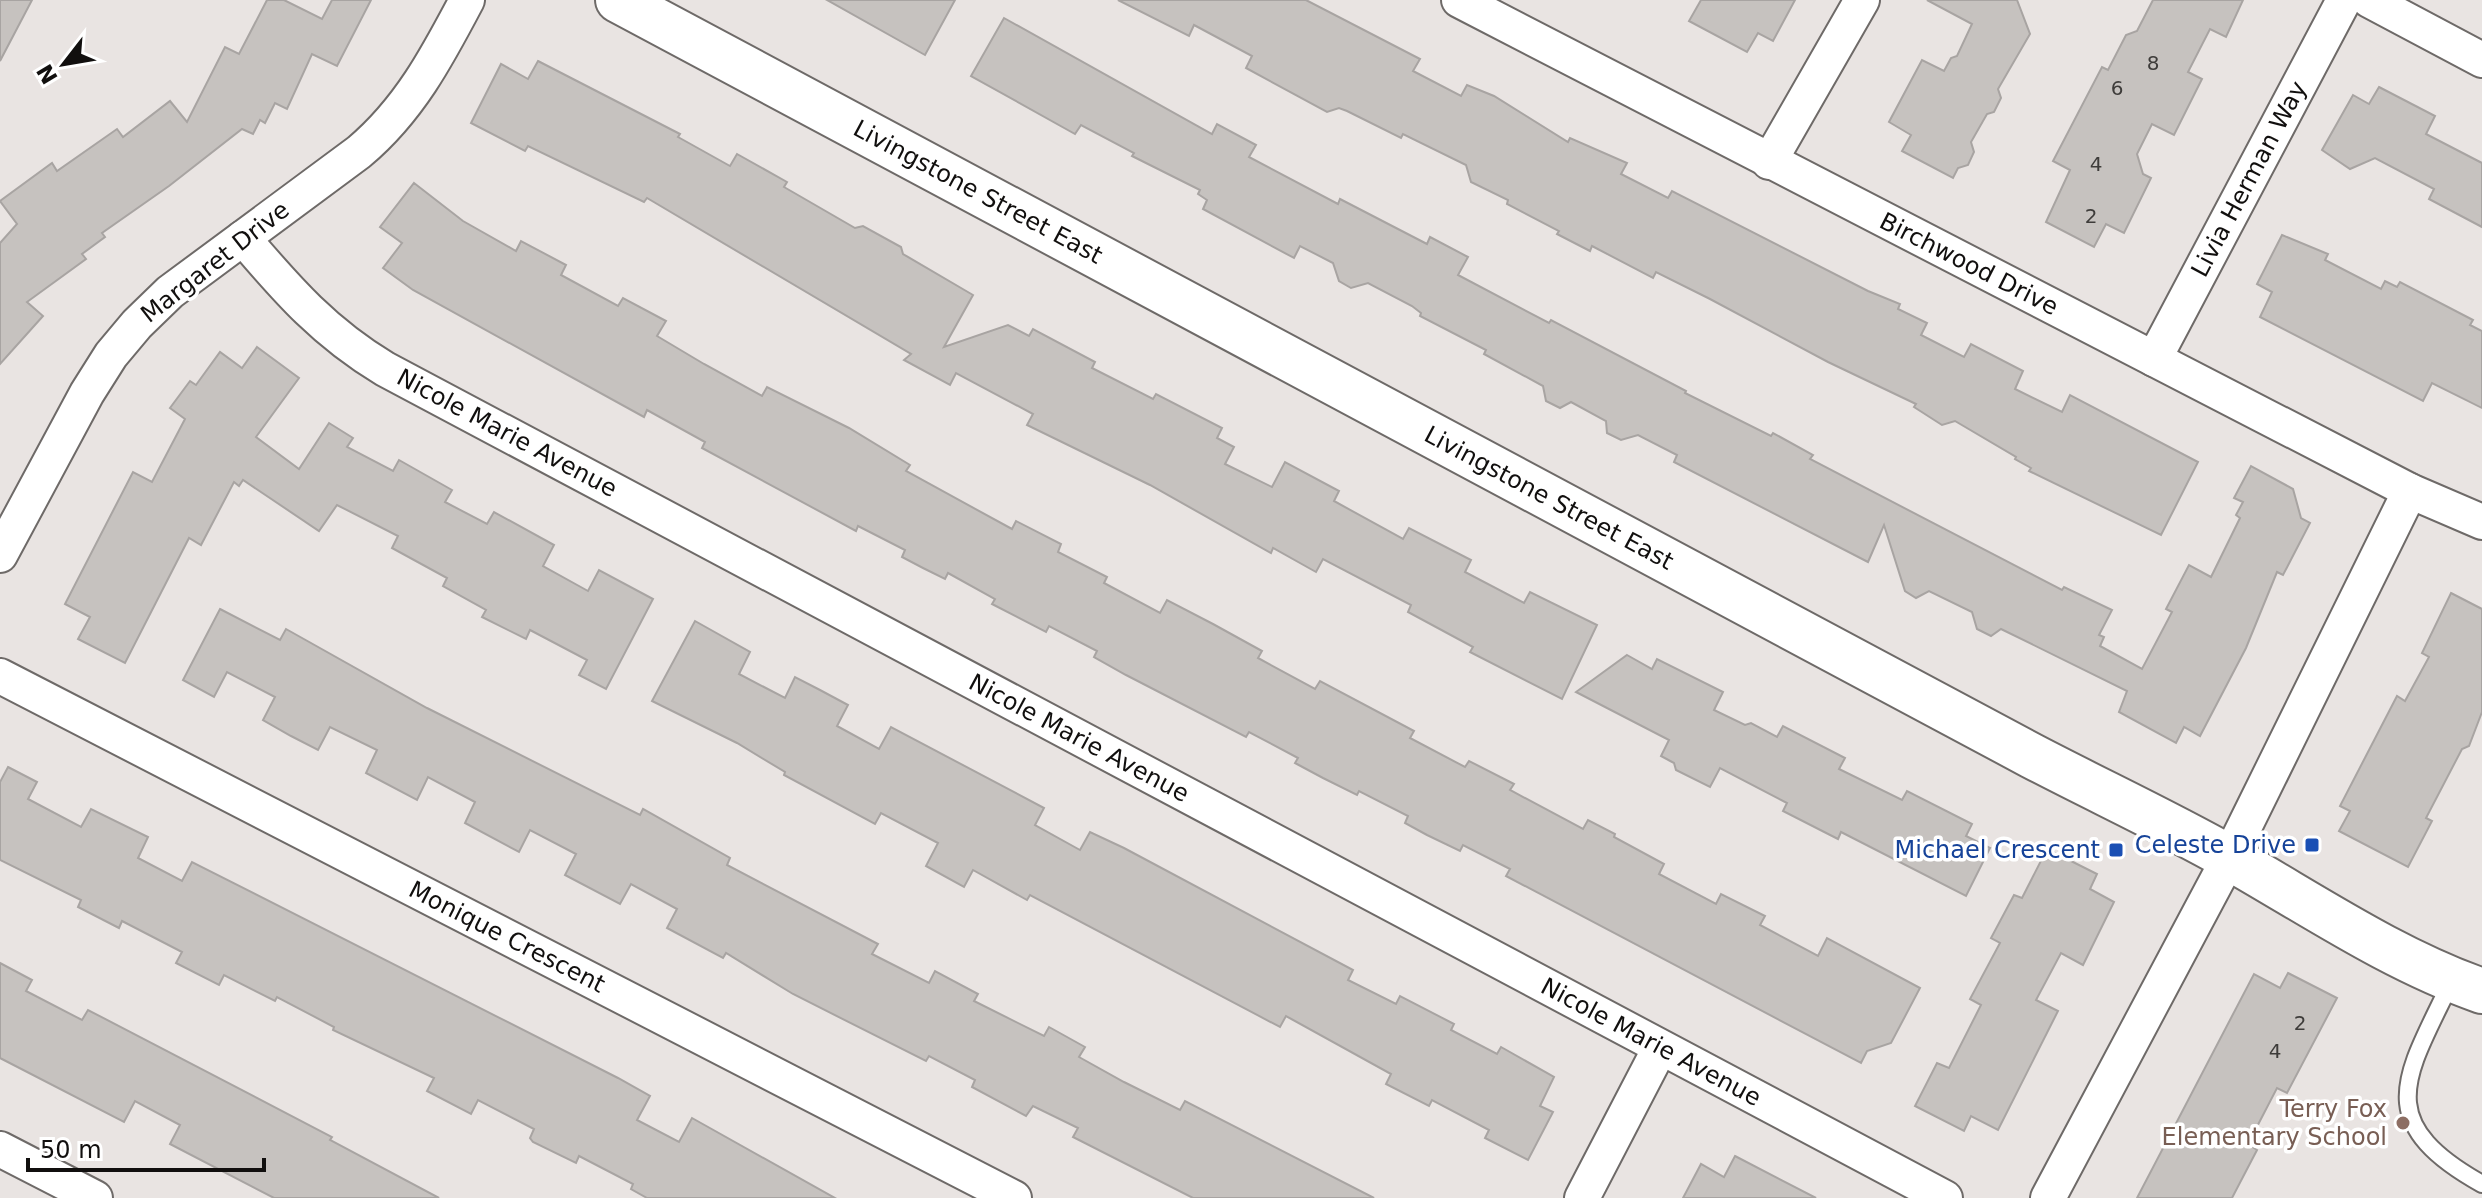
<svg xmlns="http://www.w3.org/2000/svg" width="2482" height="1198" font-family="'DejaVu Sans',sans-serif">
<rect width="100%" height="100%" fill="#e9e4e2"/>
<g fill="#c6c2bf" stroke="#a8a4a2" stroke-width="2">
<path d="M0,0H32L0,61Z"/>
<path d="M267,0H284L322,19L332,0H371L337,66L312,54L287,109L275,103L265,123L260,120L253,134L242,129L169,186L102,233L105,237L82,254L86,259L27,302L43,316L0,364V243L17,224L0,201L52,163L57,171L117,129L123,137L170,101L187,122L225,47L239,54Z"/>
<path d="M827,0H955L925,55Z"/>
<path d="M1118,0H1306L1420,59L1413,71L1461,96L1467,85L1494,96L1568,142L1570,138L1627,163L1621,174L1668,198L1672,191L1868,291L1900,304L1898,309L1927,323L1921,335L1964,357L1971,344L2023,371L2015,389L2062,412L2070,395L2198,462L2161,535L2029,471L2031,468L2015,459L2016,457L1955,421L1942,425L1914,407L1916,404L1828,362L1710,299L1656,272L1653,278L1592,246L1590,251L1557,234L1559,231L1507,204L1508,200L1471,182L1466,165L1403,134L1401,138L1347,111L1339,108L1327,112L1246,68L1252,56L1194,25L1189,36Z"/>
<path d="M1701,0H1795L1773,41L1758,33L1747,52L1689,21Z"/>
<path d="M1927,0H2017L2030,34L1998,89L2001,98L1994,112L1987,114L1971,142L1974,152L1968,165L1958,168L1953,178L1902,151L1911,135L1889,122L1922,60L1944,71L1951,58L1957,56L1972,24Z"/>
<path d="M2153,0H2243L2226,37L2210,29L2188,72L2202,79L2174,135L2152,124L2137,154L2143,174L2151,178L2124,233L2106,224L2094,247L2046,222L2070,170L2053,161L2102,67L2108,70L2126,35L2137,31Z"/>
<path d="M1004,18L1212,134L1217,124L1256,145L1249,157L1338,204L1340,199L1427,244L1430,237L1468,257L1458,275L1549,323L1551,320L1686,391L1685,393L1771,436L1773,433L1813,455L1810,459L2062,590L2064,587L2112,610L2099,635L2104,637L2100,646L2142,669L2172,612L2166,609L2189,565L2211,577L2240,518L2236,515L2243,502L2234,498L2251,466L2293,489L2301,518L2310,523L2283,575L2277,572L2246,648L2200,736L2184,727L2176,743L2119,712L2127,691L2001,629L1991,636L1977,629L1972,612L1929,591L1916,598L1905,591L1884,525L1868,562L1674,462L1677,455L1638,435L1621,440L1607,433L1606,421L1571,402L1560,408L1546,401L1543,386L1484,354L1486,350L1420,316L1421,313L1412,306L1368,283L1351,288L1339,281L1333,263L1300,246L1294,258L1203,209L1207,200L1198,194L1200,190L1132,156L1134,153L1081,125L1075,134L971,76Z"/>
<path d="M538,61L680,134L678,137L730,166L737,154L787,182L784,187L855,228L863,226L901,247L903,254L973,295L944,347L1008,325L1029,336L1033,329L1095,362L1092,368L1153,399L1156,394L1222,428L1217,438L1234,447L1225,464L1272,487L1285,462L1339,491L1334,501L1403,539L1409,528L1471,560L1465,572L1524,603L1530,592L1597,625L1562,699L1470,652L1473,647L1408,612L1411,605L1323,559L1316,572L1273,548L1271,553L1150,485L1027,425L1033,414L956,373L950,385L904,360L911,354L647,198L644,202L528,146L525,151L471,123L501,64L528,79Z"/>
<path d="M2379,87L2435,116L2426,134L2482,163V227L2429,199L2434,189L2375,158L2350,169L2322,150L2353,95L2369,104Z"/>
<path d="M414,183L463,221L516,251L521,241L566,265L561,275L618,306L623,298L666,321L657,336L704,364L762,396L767,387L849,428L910,465L906,471L1012,529L1016,521L1061,544L1058,552L1107,577L1104,583L1160,613L1167,600L1213,624L1262,651L1258,658L1315,689L1320,681L1414,731L1410,738L1465,767L1469,761L1514,784L1510,790L1583,829L1588,820L1615,834L1614,837L1664,864L1659,874L1716,904L1721,894L1765,916L1760,925L1818,956L1827,938L1920,988L1891,1043L1867,1051L1861,1063L1506,876L1510,869L1463,845L1460,851L1427,835L1405,823L1408,816L1359,791L1357,795L1323,778L1295,763L1298,758L1249,732L1246,737L1126,675L1094,657L1097,651L1049,626L1046,632L992,604L995,599L948,573L945,579L923,568L902,557L905,550L858,526L856,531L702,448L705,442L647,410L644,417L413,290L383,268L402,243L380,227Z"/>
<path d="M2282,235L2328,254L2325,260L2381,289L2385,281L2397,287L2400,282L2473,320L2470,325L2482,331V408L2432,383L2423,401L2260,317L2272,292L2257,284Z"/>
<path d="M257,347L299,378L256,437L299,469L329,423L353,438L347,447L393,471L399,460L452,490L445,502L487,524L494,512L554,545L543,566L588,591L599,570L653,599L606,689L579,675L587,660L530,630L526,639L482,617L486,610L443,586L447,578L392,548L398,536L337,505L319,531L243,480L239,486L234,482L201,545L189,538L125,663L78,639L90,617L65,604L133,472L152,482L185,419L170,408L190,381L196,385L220,352L242,368Z"/>
<path d="M2451,593L2482,609V712L2469,746L2462,749L2426,818L2432,821L2408,867L2339,831L2350,811L2340,806L2397,696L2405,701L2429,657L2422,653Z"/>
<path d="M220,609L280,640L286,629L427,708L640,815L643,809L730,858L727,865L878,944L872,954L929,983L935,971L978,994L974,1001L1044,1036L1049,1027L1085,1047L1079,1057L1124,1082L1180,1110L1185,1101L1374,1198H1193L1073,1137L1078,1128L1033,1106L1026,1116L972,1087L975,1080L929,1056L926,1061L793,994L726,953L723,958L667,928L677,909L631,884L620,904L565,875L576,854L530,830L519,852L465,823L475,802L428,777L417,800L366,773L377,750L330,727L318,750L291,736L263,720L275,697L227,672L214,697L183,680Z"/>
<path d="M695,621L750,652L739,674L785,698L795,677L820,690L848,705L837,726L879,749L891,727L1044,808L1035,825L1080,850L1090,832L1124,848L1353,970L1348,980L1396,1004L1400,996L1454,1024L1451,1030L1497,1054L1501,1047L1554,1077L1540,1106L1553,1112L1528,1160L1485,1138L1489,1130L1432,1100L1429,1106L1386,1084L1391,1074L1286,1016L1280,1027L1030,895L1027,900L973,870L964,887L926,866L938,843L881,813L875,824L784,775L785,772L737,743L652,701Z"/>
<path d="M1627,655L1652,669L1657,659L1723,692L1714,710L1745,725L1751,723L1777,737L1783,726L1845,758L1839,769L1902,800L1907,791L1972,824L1966,836L1990,848L1966,896L1841,832L1838,839L1783,811L1787,803L1720,768L1710,787L1676,770L1674,763L1661,756L1669,740L1576,692Z"/>
<path d="M8,767L37,782L28,799L81,827L91,809L148,837L138,858L182,881L192,862L618,1078L650,1096L637,1120L679,1142L692,1118L835,1198H647L631,1189L633,1184L579,1156L576,1163L533,1142L530,1138L534,1129L478,1100L471,1114L427,1091L434,1078L333,1030L334,1027L277,997L275,1001L224,975L219,985L176,963L182,952L122,921L119,928L78,907L81,900L0,860V782Z"/>
<path d="M2047,849L2097,874L2090,889L2114,902L2083,965L2061,953L2036,1000L2058,1011L1998,1130L1971,1116L1964,1131L1915,1106L1937,1063L1949,1068L1981,1005L1970,999L2000,943L1991,938L2014,895L2022,898Z"/>
<path d="M0,963L32,980L26,991L82,1020L88,1010L332,1137L330,1140L439,1198H274L170,1144L180,1125L135,1101L124,1122L0,1058Z"/>
<path d="M2288,973L2337,998L2287,1093L2277,1088L2248,1144L2257,1150L2232,1198H2137L2254,974L2280,988Z"/>
<path d="M1735,1156L1816,1198H1683L1701,1164L1724,1177Z"/>
</g>
<g fill="none" stroke-linecap="round" stroke-linejoin="round">
<defs>
<path id="lane" d="M2452,980C2407,1075 2369,1121 2482,1184"/>
<g id="street">
<path d="M1459,0L2410,491L2482,522"/>
<path d="M2369,0L2482,60"/>
<path d="M1769,162L1862,0"/>
<path d="M243,238C288,291 325,333 385,369L1945,1198"/>
<path d="M2154,359L2344,0"/>
<path d="M0,555L87,393L111,355L137,324L170,292L359,152C409,110 437,57 467,0"/>
<path d="M0,676L1014,1198"/>
<path d="M0,1149L95,1198"/>
<path d="M1582,1198L1660,1048"/>
<path d="M2048,1198L2229,858L2410,491"/>
</g>
<path id="secondary" d="M618,0L2032,756C2097,790 2164,821 2228,857C2311,904 2391,959 2482,991"/>
</defs>
<use href="#lane" stroke="#6e6a68" stroke-width="20"/>
<use href="#street" stroke="#6e6a68" stroke-width="38"/>
<use href="#secondary" stroke="#6e6a68" stroke-width="48"/>
<use href="#lane" stroke="#fff" stroke-width="16"/>
<use href="#street" stroke="#fff" stroke-width="34"/>
<use href="#secondary" stroke="#fff" stroke-width="44"/>
</g>
<g fill="#1a4fb4" stroke="#fff" stroke-width="3">
<rect x="2304" y="837" width="16" height="16" rx="4"/>
<rect x="2108" y="842" width="16" height="16" rx="4"/>
</g>
<circle fill="#8d6e63" stroke="#fff" stroke-width="3" cx="2403" cy="1123" r="8"/>
<g text-anchor="middle" stroke-width="7" stroke-linejoin="round" paint-order="stroke">
<g font-size="20" fill="#3e3c3a">
<text x="2153" y="70">8</text>
<text x="2117" y="95">6</text>
<text x="2096" y="171">4</text>
<text x="2091" y="223">2</text>
<text x="2300" y="1030">2</text>
<text x="2275" y="1058">4</text>
</g>
<g font-size="24" fill="#110f0e" stroke="#fff">
<text transform="translate(2249 179) rotate(-62)" y="8">Livia Herman Way</text>
<text transform="translate(978 192) rotate(28)" y="8">Livingstone Street East</text>
<text transform="translate(215 262) rotate(-38)" y="8">Margaret Drive</text>
<text transform="translate(1969 264) rotate(27)" y="8">Birchwood Drive</text>
<text transform="translate(507 433) rotate(28)" y="8">Nicole Marie Avenue</text>
<text transform="translate(1549 498) rotate(28)" y="8">Livingstone Street East</text>
<text transform="translate(1079 738) rotate(28)" y="8">Nicole Marie Avenue</text>
<text transform="translate(507 937) rotate(27)" y="8">Monique Crescent</text>
<text transform="translate(1651 1042) rotate(28)" y="8">Nicole Marie Avenue</text>
</g>
<g font-size="24" fill="#164399" stroke="#fff" text-anchor="end">
<text x="2296" y="853">Celeste Drive</text>
<text x="2100" y="858">Michael Crescent</text>
</g>
<g font-size="24" fill="#785e54" stroke="#fff" text-anchor="end">
<text x="2387" y="1117">Terry Fox<tspan x="2387" dy="28">Elementary School</tspan></text>
</g>
</g>
<g transform="translate(64 64) rotate(239)" stroke="#ffffff" stroke-width="6" paint-order="stroke">
<path d="M0-6L14 30L0 20L-14 30Z" fill="#110f0e"/>
<text y="-12" font-size="22" font-weight="bold" text-anchor="middle" fill="#110f0e">N</text>
</g>
<path d="M28 1158v12h236v-12" fill="none" stroke="#110f0e" stroke-width="4"/>
<text x="40" y="1158" font-size="24" fill="#110f0e" stroke="#ffffff" stroke-width="6" paint-order="stroke">50 m</text>
</svg>
